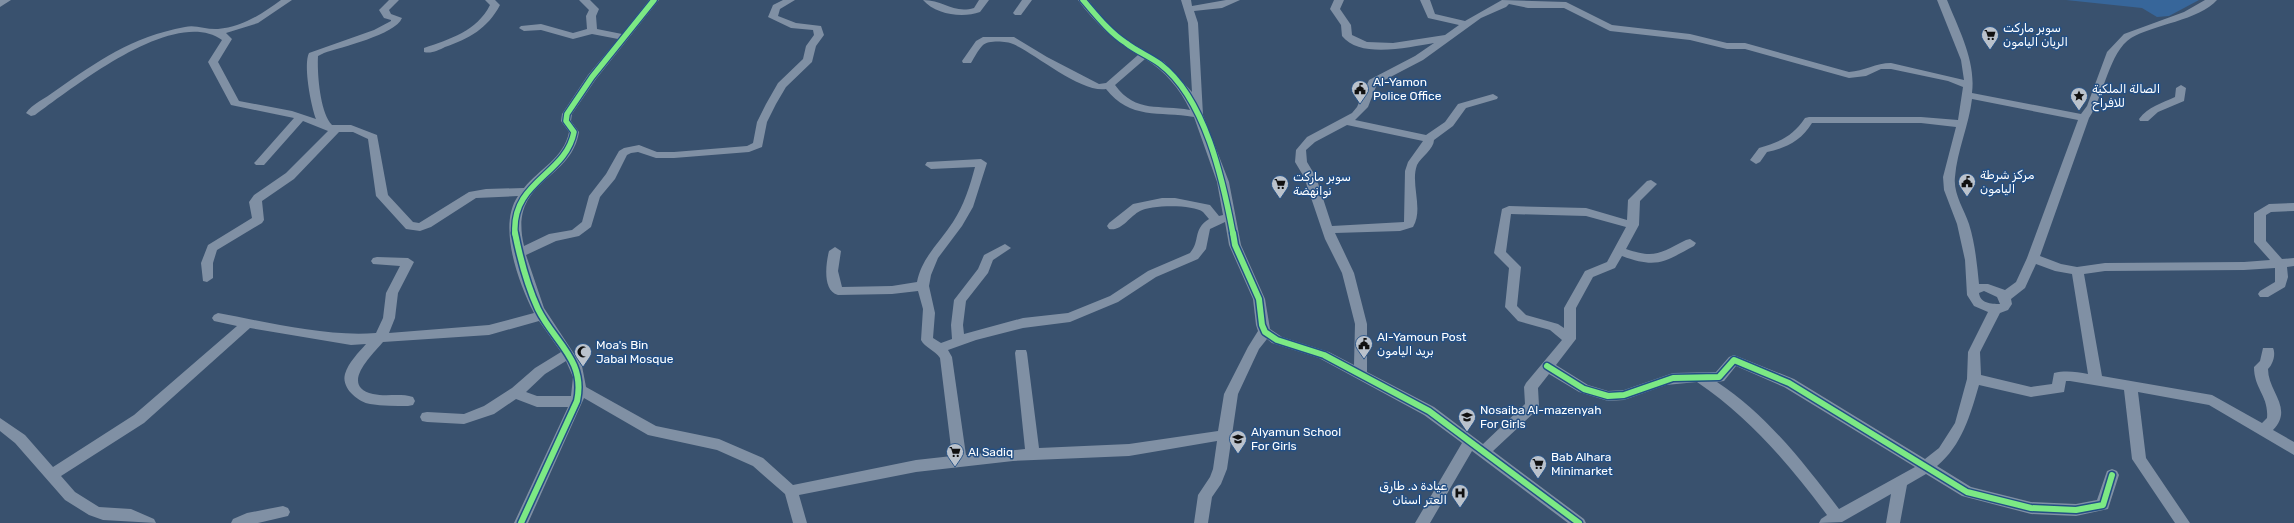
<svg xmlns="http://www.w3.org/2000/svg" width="2294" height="523" font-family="Rubik,'Noto Sans Arabic',sans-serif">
<rect width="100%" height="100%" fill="#39516e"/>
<path fill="#37669a" d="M2066,0H2199L2169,16L2157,17L2142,8Z"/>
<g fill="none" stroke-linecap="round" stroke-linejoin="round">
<g fill="#8090a4" fill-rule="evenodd">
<path d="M0,0H11L0,7Z"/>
<path d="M281,0H292L258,23L226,33L232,39L218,62L239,101L292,111L316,119C311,106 303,65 309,53L374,30L391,21V20L384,18L379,10L389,0H399L389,10L391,14L402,18C395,35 341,47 324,53L318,56C317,73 320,113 332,125H351L377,135L388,195L413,222L419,223L469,192L486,189L524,188C539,169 564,158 569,132L561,121L562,114L588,75L618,39L592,34L573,39L541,30L524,31L519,28L521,26L541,24L573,33L587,29L586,16L589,10L579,0H590L599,9L596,16L597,29L622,34L649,0H659L596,79L572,114L571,121L579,132C571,182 508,179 524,246L549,234L572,230L582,222L589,196L606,174L619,151L624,148L639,145L657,152H674L747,146L753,143L757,122L766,104L778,83L803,59L806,46L814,35L813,30L791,28L768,17L773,5L783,0H795L780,9L778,16L796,23L821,26L824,35L816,46L812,62L786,87L776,104L767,122L762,147L749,152L674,158H656L638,152L631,153L627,155L615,179L600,197L591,227L579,236L556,241L526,255L544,308L582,366L586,387L656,426L719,439L763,458L793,485L916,460L952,456L940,358C935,350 925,348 921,340L923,309L918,291L892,294L838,295C822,291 826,263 829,251L835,247L841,251L838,271L842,287L892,286L917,282C922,257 940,242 953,222C964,205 970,186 975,167L931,169L925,165L927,162L981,159L987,163L973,207L962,226L938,258L931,275L929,286L935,313L933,338L941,343L952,339L951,325L954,300L978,269L984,255L1005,244L1011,248L993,260L988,273L966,301L963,325L964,334L1023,318L1068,313L1110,296L1148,271L1190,253C1201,240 1192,230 1209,219C1207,217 1205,214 1203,212C1193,204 1150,205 1140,211C1130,216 1121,232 1109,229L1107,226L1109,223L1133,204L1162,198H1175L1210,205L1219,216L1223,215L1217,182L1194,117C1159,111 1130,120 1106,89C1081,93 1036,54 1013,44C1007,41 988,40 983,45C978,50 974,58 971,63H963L962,61L976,41L983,37H1014L1047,57L1099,84L1106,83L1138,55C1114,41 1095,23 1078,0H1088L1110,26L1128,41L1164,62L1192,92L1188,23L1181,0H1191L1192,6L1226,0H1240L1222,8L1194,11L1198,23L1203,115L1229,182L1241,245L1265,299L1270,329L1282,337L1329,352L1354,365L1355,324L1342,273L1325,239L1304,177L1295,162L1296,150L1307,137L1352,113L1357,107L1369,80L1415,56L1434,43C1409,47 1360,59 1342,36L1341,25L1330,9L1334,0H1344L1340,9L1351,25L1352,35L1367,42L1393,43L1445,35L1459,25L1428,18L1420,0H1430L1435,14L1465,21L1502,0L1566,2L1612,25L1690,34L1727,43H1745L1849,72C1864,71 1876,63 1891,63L1964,80L1961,60L1937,0H1947C1959,30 1976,61 1972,93L2081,114L2087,106L2107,52L2124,34L2184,12L2205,0H2217C2200,20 2152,25 2131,38C2109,52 2104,96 2089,118L2040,256L2061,264L2077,267L2105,263L2244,262L2270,260L2254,242V213L2269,204L2294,203V211L2271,212L2266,215V241L2282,259L2294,258V266L2287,267L2288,277L2285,287L2268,297H2260L2258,294L2260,291L2275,282V268L2244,270L2105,271L2084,274L2102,376L2212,395L2262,423L2267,418C2269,396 2254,389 2254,367L2260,361L2263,348H2273C2276,354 2273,364 2268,369C2268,392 2294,408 2273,430L2294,442V455L2209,405L2138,392L2146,458L2190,523H2175L2132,459L2124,390L2070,381H2066L2064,392L2031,397L1979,385C1970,416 1962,445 1937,466L1971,487L2031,502L2076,504L2097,500L2107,471L2112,469L2117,471L2119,475L2108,509L2076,516L2031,514L1962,496L1926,474L1907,485L1900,523H1886L1891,494L1842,522L1819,523L1821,519L1827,515C1789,464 1750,418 1697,382L1666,385L1624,400L1608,401L1579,392L1549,374L1538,388L1539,406L1537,410L1493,451L1584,519L1586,523H1568L1472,451L1430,523H1415L1462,443L1424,415L1319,358L1272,343L1267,339L1259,349L1238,394L1227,469L1221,484L1212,497L1208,523H1194L1198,495L1210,477L1213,469L1217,441L1129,456L1013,461L916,472L799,495L807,523H793L785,494L753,466L717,450L648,435L584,398L528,523H514L568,407H537L516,399L494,414L464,424L427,422L422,421L420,417L422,413L427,412L464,414L484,406L512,388L535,368L561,352L539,321L489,335L383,342C372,355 339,386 373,394C386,397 400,393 413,397L415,401L413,405L408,406C396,406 383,406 370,404C358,402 341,388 345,374C348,363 359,352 366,344L351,345L250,328L144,423L61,476L75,492L99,507L131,509L154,519L156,523L103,520L89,515L65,500L15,443L0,431V418L25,435L53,467L134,415L237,326L214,321L212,318L214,315L218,313C267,322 326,337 376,333L383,318L386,293L400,266L373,264L371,261L373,258L377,257L408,258L414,262L398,293L395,318L389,333L489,325L534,313C519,284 497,226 518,196L476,198L431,227L420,231L406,229L376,196L368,139L353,132H339L294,179L262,201L264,220L262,223L217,250L213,263V278L207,282L203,281L201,263L208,245L252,218L249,202L254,195L286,173L328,131L303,121L264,165H256L254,163L256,161L294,118L231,105L208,62L222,40C174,6 73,88 35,115L31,116L26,113C32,104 46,98 55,91C98,61 131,37 185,27C195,24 207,30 218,29C242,27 262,14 281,0ZM1509,4L1528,8H1564L1610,31L1690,40L1727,49H1745L1849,78L1866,76L1881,69H1891L1948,81L1963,87L1958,120L1921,117H1809L1805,118C1793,136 1780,142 1759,148L1750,160L1756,164L1760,162L1767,152C1786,148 1801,141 1812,123H1921L1956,127L1943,177L1944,190L1957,224L1965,260L1967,295L1974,306L1988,312L1968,352L1967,379L1955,423L1939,448L1925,459L1794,379L1734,355L1729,357L1716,372L1673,373L1624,390L1608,391L1588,385L1556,365L1576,339V308L1593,277L1615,268L1622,256C1657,269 1664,262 1694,246L1696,243L1690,239L1686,240C1660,253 1655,259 1626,249L1639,225L1640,201L1657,184L1651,180L1647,181L1628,200L1627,220L1586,208L1509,206L1502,209L1494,253L1509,268L1505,307L1518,321L1550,330L1562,340L1526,383L1524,387L1525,404L1483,444L1434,407L1367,372V324L1354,273L1335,233L1400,231L1413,227C1424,209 1410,184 1417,165C1421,157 1434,149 1434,140L1453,126L1466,108L1497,99L1498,97L1493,94L1458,104L1445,122L1426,135L1355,120L1368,107L1377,84L1423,60L1481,18L1506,7ZM1145,59C1165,71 1180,89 1190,110C1160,104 1136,114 1115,85ZM1972,99L2078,120L2027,258L2016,282L2005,290L1988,284H1979C1977,264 1975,243 1969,224C1964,209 1953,193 1955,177C1957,151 1969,125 1972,99ZM1347,125L1423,141L1408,162L1405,171L1404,222L1332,226L1316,177L1307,162L1306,150L1315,142ZM1511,214L1586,216L1626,227L1607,262L1585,271L1564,308V328L1558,324L1526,315L1517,306L1521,267L1506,252ZM1225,222L1229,245L1253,299L1256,325L1258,331L1248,347L1224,394L1218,431L1129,444L1039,448L1027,353L1026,350H1016L1015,353L1025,449L966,455L952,357L948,350L976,340L1023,328L1070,322L1118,302L1156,277L1198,259L1206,249L1210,229ZM2036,264L2055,271L2072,274L2088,374C2077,372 2066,370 2054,373L2052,384L2031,387L1981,375L1980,352L2000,313L2008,310L2012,304L2011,299L2025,288ZM1984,291L1997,297L2000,304C1991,304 1980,303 1979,293ZM566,361L573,377L571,396H537L526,392L545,374ZM1736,366L1784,387L1915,467L1839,509C1803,462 1767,415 1717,382L1724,381Z"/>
<path d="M485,0H495L500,5C488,28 469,39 445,47C439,50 431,54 424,52V48C450,39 477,31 490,5Z"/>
<path d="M923,0C944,0 953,14 974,8L979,0H989L980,12C963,18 936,15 923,0Z"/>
<path d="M1022,0H1032L1021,15H1015L1013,13Z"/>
<path d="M2181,85L2186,88L2184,101L2158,112L2148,121H2140L2139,119C2148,107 2162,103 2175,97L2176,88Z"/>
<path d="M283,506L288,508L290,512L288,516L258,523H231L233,519L247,513Z"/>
</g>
<defs>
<g id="cycleway-far1">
<path d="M1083,0C1096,15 1109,32 1126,43C1136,51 1149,56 1160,64C1205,98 1223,180 1233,234"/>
<path d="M515,234C511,181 566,175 574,132L566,121L567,114L592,77L654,0"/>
</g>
<g id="cycleway">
<path d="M515,233C520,258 527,285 538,309C554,342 586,360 577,401L521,523"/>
<path d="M1233,233L1235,245L1259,299L1262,325L1265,332L1277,340L1324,355L1429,411L1579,523"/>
<path d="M1547,366L1584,389L1608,396L1624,395L1673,378L1719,377L1734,360L1789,383L1967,492L2031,508L2076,510L2103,505L2112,475"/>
</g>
</defs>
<use href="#cycleway-far1" stroke="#234f84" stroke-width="8"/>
<use href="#cycleway" stroke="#234f84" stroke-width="9"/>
<use href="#cycleway-far1" stroke="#7ce984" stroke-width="5.5"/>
<use href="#cycleway" stroke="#7ce984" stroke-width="6"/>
</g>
<defs>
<symbol id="supermarket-pin" viewBox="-11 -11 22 30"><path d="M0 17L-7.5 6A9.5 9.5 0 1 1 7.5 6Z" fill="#bac2cc" stroke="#234f84"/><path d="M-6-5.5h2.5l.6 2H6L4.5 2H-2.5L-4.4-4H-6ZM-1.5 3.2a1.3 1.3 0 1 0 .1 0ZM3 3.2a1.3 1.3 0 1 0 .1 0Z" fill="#111"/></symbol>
<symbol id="civic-pin" viewBox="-11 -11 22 30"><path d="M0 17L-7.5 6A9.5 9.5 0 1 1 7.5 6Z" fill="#bac2cc" stroke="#234f84"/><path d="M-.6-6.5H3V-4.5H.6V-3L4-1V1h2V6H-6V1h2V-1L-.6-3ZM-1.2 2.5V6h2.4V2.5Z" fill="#111"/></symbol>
<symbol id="sight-pin" viewBox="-11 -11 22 30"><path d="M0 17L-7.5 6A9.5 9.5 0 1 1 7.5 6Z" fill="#bac2cc" stroke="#234f84"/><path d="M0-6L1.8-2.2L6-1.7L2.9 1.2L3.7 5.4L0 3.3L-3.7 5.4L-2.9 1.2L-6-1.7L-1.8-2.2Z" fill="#111"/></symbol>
<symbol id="mosque-pin" viewBox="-11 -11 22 30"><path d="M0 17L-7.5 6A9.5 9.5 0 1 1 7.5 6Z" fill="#bac2cc" stroke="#234f84"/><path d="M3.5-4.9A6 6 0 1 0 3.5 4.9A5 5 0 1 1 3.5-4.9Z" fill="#111"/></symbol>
<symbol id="school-pin" viewBox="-11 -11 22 30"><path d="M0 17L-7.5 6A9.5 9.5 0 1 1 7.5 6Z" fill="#bac2cc" stroke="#234f84"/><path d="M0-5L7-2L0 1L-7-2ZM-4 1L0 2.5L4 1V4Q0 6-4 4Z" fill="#111"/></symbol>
<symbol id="hospital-pin" viewBox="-11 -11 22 30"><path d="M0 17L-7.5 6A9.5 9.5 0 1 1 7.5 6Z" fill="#bac2cc" stroke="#234f84"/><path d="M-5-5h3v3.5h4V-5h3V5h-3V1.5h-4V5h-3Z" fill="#111"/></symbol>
</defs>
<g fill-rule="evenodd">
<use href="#supermarket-pin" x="1980" y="25" width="20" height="27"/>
<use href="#civic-pin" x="1350" y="79" width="20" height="27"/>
<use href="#sight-pin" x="2069" y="86" width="20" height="27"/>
<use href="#civic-pin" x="1957" y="172" width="20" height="27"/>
<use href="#supermarket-pin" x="1270" y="174" width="20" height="27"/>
<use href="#civic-pin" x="1354" y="334" width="20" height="27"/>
<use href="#mosque-pin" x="573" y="342" width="20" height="27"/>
<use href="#school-pin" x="1457" y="407" width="20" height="27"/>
<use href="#school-pin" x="1228" y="429" width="20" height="27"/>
<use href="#supermarket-pin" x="945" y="442" width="20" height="27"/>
<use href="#supermarket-pin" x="1528" y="454" width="20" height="27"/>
<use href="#hospital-pin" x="1450" y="483" width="20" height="27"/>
</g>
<g text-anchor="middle" stroke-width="3" stroke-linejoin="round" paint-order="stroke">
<g font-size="12" fill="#fff" stroke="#234f84" text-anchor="start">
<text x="2003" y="32">سوبر ماركت<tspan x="2003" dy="14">الريان اليامون</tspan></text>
<text x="1373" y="86">Al-Yamon<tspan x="1373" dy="14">Police Office</tspan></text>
<text x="2092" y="93">الصالة الملكية<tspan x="2092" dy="14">للافراح</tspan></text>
<text x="1980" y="179">مركز شرطة<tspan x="1980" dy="14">اليامون</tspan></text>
<text x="1293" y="181">سوبر ماركت<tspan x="1293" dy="14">نوانهضة</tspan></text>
<text x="1377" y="341">Al-Yamoun Post<tspan x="1377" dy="14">بريد اليامون</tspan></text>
<text x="596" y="349">Moa's Bin<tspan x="596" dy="14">Jabal Mosque</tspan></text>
<text x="1480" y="414">Nosaiba Al-mazenyah<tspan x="1480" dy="14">For Girls</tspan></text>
<text x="1251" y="436">Alyamun School<tspan x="1251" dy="14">For Girls</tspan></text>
<text x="968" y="456">Al Sadiq</text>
<text x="1551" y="461">Bab Alhara<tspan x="1551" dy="14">Minimarket</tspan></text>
<text x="1447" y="490" text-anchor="end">عيادة د. طارق<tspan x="1447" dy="14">العتر اسنان</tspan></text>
</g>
</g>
</svg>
